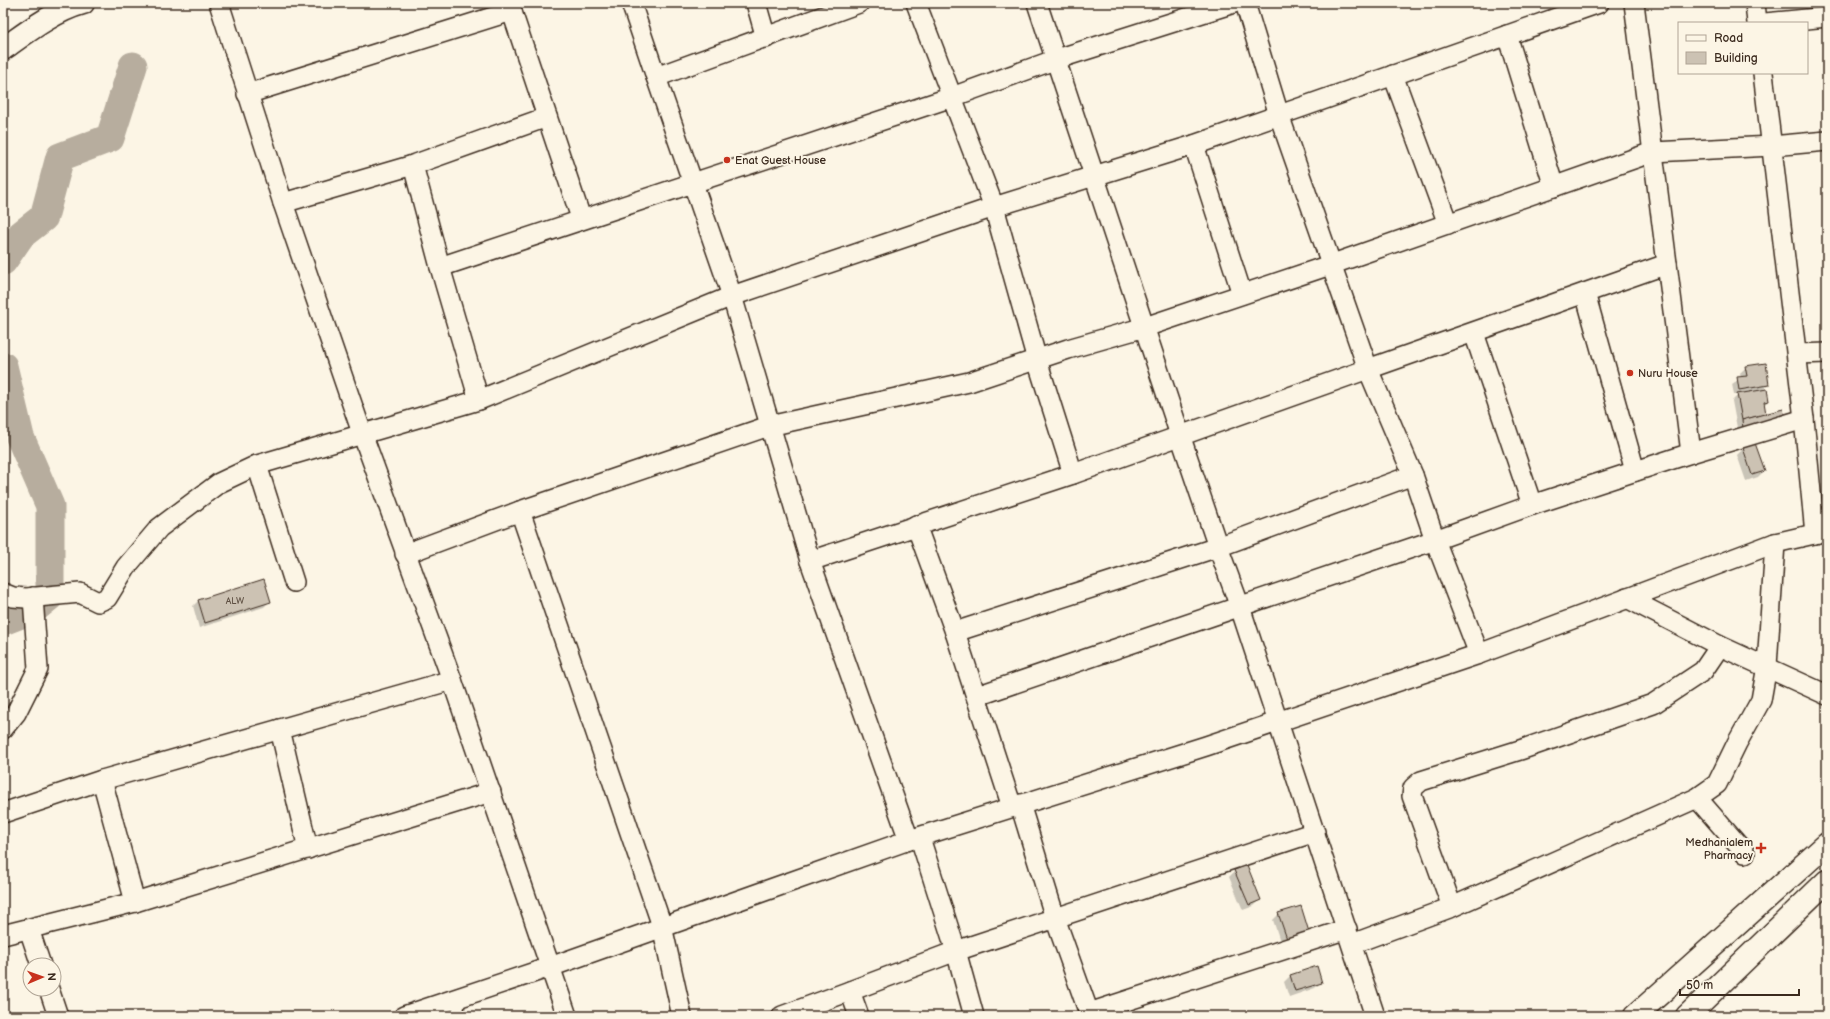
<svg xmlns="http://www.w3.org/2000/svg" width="1830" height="1019" font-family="'Balsamiq Sans',sans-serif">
<rect width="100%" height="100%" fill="#fcf5e5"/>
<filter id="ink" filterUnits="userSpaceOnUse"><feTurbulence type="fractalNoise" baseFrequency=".025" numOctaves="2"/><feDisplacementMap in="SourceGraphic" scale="8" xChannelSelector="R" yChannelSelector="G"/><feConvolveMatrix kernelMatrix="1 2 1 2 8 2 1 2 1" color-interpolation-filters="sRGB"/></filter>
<g filter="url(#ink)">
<g fill="#0003">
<path d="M1746,367L1768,385L1762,391L1768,401L1764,405L1765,414L1782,410L1738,433L1732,401L1738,395H1734L1732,384L1741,378L1740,373Z"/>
<path d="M1754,445L1764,471L1758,477L1746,481L1737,455L1743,449Z"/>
<path d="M199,600L270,601L264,607L199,628L193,606Z"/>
<path d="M1235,871L1260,900L1254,906L1243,910L1229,877Z"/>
<path d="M1279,914L1308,932L1281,944L1273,920Z"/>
<path d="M1317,967L1321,982L1315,988L1289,997L1284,982L1290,976Z"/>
</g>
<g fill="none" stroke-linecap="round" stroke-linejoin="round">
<g stroke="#b7ad9e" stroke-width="29">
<path d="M3,261L21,235L44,217L60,157L110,138L133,66"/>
<path d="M3,366L20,437L50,506V596L34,609L3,621"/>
</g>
</g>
<g fill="#ccc2b3" stroke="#3b2a1e">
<path d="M1766,363L1769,385L1739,390L1737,377L1747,376L1745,366Z"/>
<path d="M1767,389L1769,401L1764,402L1766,414L1742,420L1737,394Z"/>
<path d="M1783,409L1785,418L1743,428L1742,420Z"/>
<path d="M1755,443L1765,471L1752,475L1743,448Z"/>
<path d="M264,579L271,602L205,623L198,600Z"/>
<path d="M1247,865L1261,900L1249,905L1234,870Z"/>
<path d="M1301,906L1309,932L1287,939L1278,913Z"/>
<path d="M1317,966L1322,983L1295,991L1290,975Z"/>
</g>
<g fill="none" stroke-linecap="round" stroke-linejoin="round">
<defs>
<path id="lane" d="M457,1016L461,997"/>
<g id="street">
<path d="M219,3L283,203L362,433L452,680L567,1016"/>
<path d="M509,3L581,218"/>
<path d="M631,3L656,77L859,3"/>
<path d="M756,3L766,38"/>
<path d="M916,3L994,207L1037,360L1073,474"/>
<path d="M1037,3L1180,435L1218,547L1240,607L1375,1016"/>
<path d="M1245,3L1279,115L1368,369L1667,264"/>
<path d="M1634,3L1691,453"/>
<path d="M1755,3L1757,23"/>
<path d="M1765,23L1827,17"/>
<path d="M1507,35L1554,187"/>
<path d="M1763,73L1804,419L1815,534"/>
<path d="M1393,75L1448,224"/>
<path d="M656,77L732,296L810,561L909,840"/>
<path d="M247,94L512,11"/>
<path d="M1194,145L1242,294"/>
<path d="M413,165L440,267L479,400"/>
<path d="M283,203L413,165L547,117"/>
<path d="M440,267L952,97L1057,59L1234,3"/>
<path d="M1585,293L1635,471"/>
<path d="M1474,333L1532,505"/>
<path d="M1797,354L1827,353"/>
<path d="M257,465L294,582"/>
<path d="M520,511L662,926L682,1016"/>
<path d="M916,525L955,632L1012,807"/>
<path d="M405,554L520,511L769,426L969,382L1068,349L1145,327L1330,265L1653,152L1772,146L1827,141"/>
<path d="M810,561L1073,474L1368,369L1413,475L1435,540L1479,654"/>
<path d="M3,593L13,597L26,598L80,593L98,602L107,598L126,567L159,528L219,483L257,465L479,400L732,296L994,207L1194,145L1599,3"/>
<path d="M1627,598L1720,646L1827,695"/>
<path d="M955,632L1218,547L1413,475"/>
<path d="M977,696L1435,540L1532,505L1691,453L1804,419"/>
<path d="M3,729L16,713L38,669L33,597"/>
<path d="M280,729L308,849"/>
<path d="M102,780L135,902"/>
<path d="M1697,798L1745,853"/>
<path d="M1020,804L1055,918L1090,1016"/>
<path d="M3,813L102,780L452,680"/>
<path d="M1452,907L1412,796L1413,788L1421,781L1520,750L1653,704L1703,671L1720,646"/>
<path d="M29,929L41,965"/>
<path d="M3,935L135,902L491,792"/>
<path d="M1352,944L1452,907L1697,798L1717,784L1737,743L1761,700L1767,666L1775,543"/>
<path d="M49,989L58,1016"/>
<path d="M1089,1013L1347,929"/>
<path d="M404,1016L550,967L909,840L1206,746L1479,654L1775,543L1827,531"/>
<path d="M782,1016L850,991"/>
<path d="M859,1016L850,991L956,951L920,838"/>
<path d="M974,1016L956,951L1315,832"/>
</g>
<path id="secondary" d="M3,49C27,32 54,11 83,3"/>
<g id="primary">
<path d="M1635,1016L1827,844"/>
<path d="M1687,1016L1827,881"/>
</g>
</defs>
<use href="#lane" stroke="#3b2a1e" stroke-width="13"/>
<use href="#street" stroke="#3b2a1e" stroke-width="22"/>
<use href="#secondary" stroke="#3b2a1e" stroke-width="25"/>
<use href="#primary" stroke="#3b2a1e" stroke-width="25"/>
<use href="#lane" stroke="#fcf5e5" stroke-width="10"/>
<use href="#street" stroke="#fcf5e5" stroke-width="19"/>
<use href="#secondary" stroke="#fcf5e5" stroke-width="22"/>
<use href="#primary" stroke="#fcf5e5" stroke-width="22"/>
</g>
</g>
<g fill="#c8321e" stroke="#fcf5e5" stroke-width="1.5">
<circle cx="727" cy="160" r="4"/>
<circle cx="1630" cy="373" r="4"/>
<path d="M1759 842h4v4h4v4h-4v4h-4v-4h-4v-4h4z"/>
</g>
<g text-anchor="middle" stroke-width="4" stroke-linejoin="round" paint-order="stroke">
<g font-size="9" fill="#5f5043">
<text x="235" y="604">ALW</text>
</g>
<g font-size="11" fill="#3b2a1e" stroke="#fcf5e5" text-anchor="start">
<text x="735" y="164">Enat Guest House</text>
<text x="1638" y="377">Nuru House</text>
<text x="1753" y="846" text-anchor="end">Medhanialem<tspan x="1753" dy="13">Pharmacy</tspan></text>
</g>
</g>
<rect width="1830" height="1019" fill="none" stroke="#fcf5e5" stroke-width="16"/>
<rect x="8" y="8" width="1814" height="1003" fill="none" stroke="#3b2a1e" stroke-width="1.5" filter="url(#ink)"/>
<rect x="1678" y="22" width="130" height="52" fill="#fcf5e5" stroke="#afa495"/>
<rect x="1686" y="35" width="20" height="6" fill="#fcf5e5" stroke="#afa495"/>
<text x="1714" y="42" font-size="12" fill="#3b2a1e">Road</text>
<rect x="1686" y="52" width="20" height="12" fill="#ccc2b3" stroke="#afa495"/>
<text x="1714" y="62" font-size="12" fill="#3b2a1e">Building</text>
<g transform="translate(42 977) rotate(88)"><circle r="19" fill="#fcf5e5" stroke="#afa495"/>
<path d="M0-3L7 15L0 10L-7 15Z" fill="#c8321e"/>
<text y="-6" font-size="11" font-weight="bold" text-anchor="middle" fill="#3b2a1e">N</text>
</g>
<path d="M1680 989v6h119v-6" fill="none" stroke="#3b2a1e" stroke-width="2"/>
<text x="1686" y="989" font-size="12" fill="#3b2a1e" stroke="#fcf5e5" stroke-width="3" paint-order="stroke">50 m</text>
</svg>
